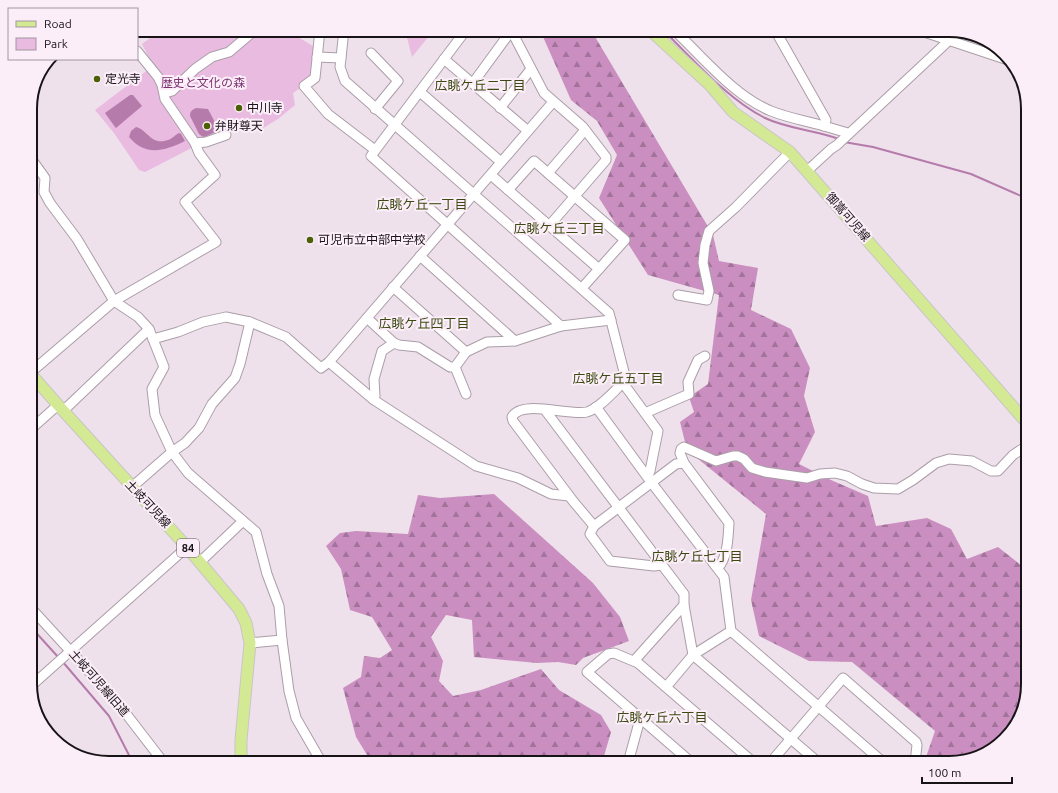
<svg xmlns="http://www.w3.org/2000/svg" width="1058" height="793" font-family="Ubuntu,'Noto Sans JP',sans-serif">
<defs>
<pattern id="forest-firs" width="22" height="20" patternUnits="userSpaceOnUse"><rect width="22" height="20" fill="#ca8fc0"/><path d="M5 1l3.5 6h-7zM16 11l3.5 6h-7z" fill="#a3749b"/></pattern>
</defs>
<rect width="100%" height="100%" fill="#eee1eb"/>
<g fill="url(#forest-firs)">
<path d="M540,30H591L713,235L719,261L758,268L751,310L791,329L810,368L804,396L815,432L799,464L831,480L868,496L876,526L927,518L951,529L967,559L998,547L1022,566L1028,575V684L1012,732L984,755L949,763H924L935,731L852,662L809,661L759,636L751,600L766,514L687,450L680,422L694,412L689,397L708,384L719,295L648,275L599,198L617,155L597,121L571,100Z"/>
<path d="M494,494L593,583L620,617L629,641L583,658L576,665L558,662L537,663L474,657L472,620L446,615L431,637L443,661L439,681L453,696L481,690L541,669L559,690L601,715L611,732L602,763H372L356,737L343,688L361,677L364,656L380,658L392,650L372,617L350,610L341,569L326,546L340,533L356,531L408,534L418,495L440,498Z"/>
</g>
<g fill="#e9bbe0">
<path d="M161,30H289L293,34L318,49L315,78L293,93L295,105L278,119L260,130H231L209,139L145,172L139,170L114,133L95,110L153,66L142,44Z"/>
<path d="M405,30H434L412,57Z"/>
</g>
<g fill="#b57bab">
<path d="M130,95H133L142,106L116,128L115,127L105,113Z"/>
<path d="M196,108L208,109L219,130L207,136L203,137L199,134L190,116C190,111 192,110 196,108Z"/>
<path d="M136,127C148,130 151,146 168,140C172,139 175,135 179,133L181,134L185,141C164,151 146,157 129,137L131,131Z"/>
</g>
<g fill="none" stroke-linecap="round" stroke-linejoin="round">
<g stroke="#b57bab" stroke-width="2">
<path d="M663,30C693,59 728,100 765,118C788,129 815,130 839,139"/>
<path d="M844,142L873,147L971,174L1028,199"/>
<path d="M30,626L59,658"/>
<path d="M62,661L109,716L133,763"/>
</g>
<defs>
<g id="minor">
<path d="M320,30L315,78L304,86L328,114L375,150"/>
<path d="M344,30L340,67L345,81L609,313L624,372L623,383L658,431L650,471L648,476"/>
<path d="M466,30L371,156L561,326L611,320"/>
<path d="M511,30L544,93L583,127L606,157V160L549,226"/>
<path d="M674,30C703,57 734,96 771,111C788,118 807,121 824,126"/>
<path d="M775,30L826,120L824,126L848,133"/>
<path d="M918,30L1008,60"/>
<path d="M371,53L398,81L375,109"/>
<path d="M317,57L341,58"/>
<path d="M444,59L528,131"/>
<path d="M473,83L511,31"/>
<path d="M420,92L501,162"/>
<path d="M165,93L172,91L195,69L212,57L229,52L255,30"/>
<path d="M500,108L531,69"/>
<path d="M195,143L206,142L226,135"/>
<path d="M30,157L45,178L44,192L50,203L77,239L114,301L138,317L149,329L164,367L152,389L155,415L172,452L188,473L256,532L267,574L279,606L282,640L289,691L296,718L322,763"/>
<path d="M807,171L831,149L837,145L957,33"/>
<path d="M548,173L585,130"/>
<path d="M491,175L599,269"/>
<path d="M508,190L534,161L625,240L582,288"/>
<path d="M420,256L515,341"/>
<path d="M393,287L466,352"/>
<path d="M678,295L707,300L709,291L703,263L705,245L709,231L736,207L790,152"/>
<path d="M367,318L394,343L399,345L418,347L450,367H455L466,352L487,342L515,341L561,326"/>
<path d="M153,339L178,332L203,322L226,317L250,322L286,337L321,368L329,362L553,102"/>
<path d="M329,362L374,400L476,466L518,478L551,494L569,496"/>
<path d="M455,367L466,394"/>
<path d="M30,373L114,301L216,242L185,202L215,175L199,153L195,143L165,99L162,85L158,77L137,51"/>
<path d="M374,400L375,396L374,379L382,351L394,343"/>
<path d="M596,407L651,482L724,577L731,631L884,763"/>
<path d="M545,410L684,594V605L693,655L819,763"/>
<path d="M63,411L149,329"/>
<path d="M645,413L689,394L688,382L698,360L705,356"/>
<path d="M30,430L58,405"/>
<path d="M132,487L172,452L185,443L199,428L212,404L235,378L240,364L250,322"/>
<path d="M594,526L573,501L513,421L512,417C521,399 569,416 587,412C599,409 614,391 623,383"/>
<path d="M200,562L243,521"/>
<path d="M662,565L654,566L610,561L590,534L594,526L676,464L684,463"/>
<path d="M718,568C728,556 728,538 729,523L684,463L680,453L681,449L684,447L716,461L733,456H738L744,459L752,468L765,472L807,478L820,474L835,473L847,476L862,484L874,488L898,489L913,480L936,463L949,459L972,461L991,471H998L1013,455L1028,445"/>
<path d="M30,607L117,702L164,763"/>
<path d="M250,643L282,640"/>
<path d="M634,661L684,605"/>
<path d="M30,687L187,547"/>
<path d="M666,687L693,655L731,631"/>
<path d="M628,763L640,719"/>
<path d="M692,763L587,672L608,654L614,653L638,663L754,763"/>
<path d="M770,763L843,678L916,742L917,745L915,763"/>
</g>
<g id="major">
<path d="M650,30L710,85L733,112L790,152L1028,424"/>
<path d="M30,373L58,405L187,547L239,609L246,623L250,643L241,740V763"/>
</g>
</defs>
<use href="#minor" stroke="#ab9ea8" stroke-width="11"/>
<use href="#major" stroke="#c8c6c7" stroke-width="13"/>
<use href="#minor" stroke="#fff" stroke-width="9"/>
<use href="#major" stroke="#d4e994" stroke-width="11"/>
</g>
<g fill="#4c5f04" stroke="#fceef9" stroke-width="1.5">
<circle cx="97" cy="79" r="4"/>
<circle cx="239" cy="108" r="4"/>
<circle cx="207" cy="126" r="4"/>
<circle cx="310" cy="240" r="4"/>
</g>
<g text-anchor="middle" stroke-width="4" stroke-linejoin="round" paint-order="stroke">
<rect fill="#fceef9" stroke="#5c555b" stroke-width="1" x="177" y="539" width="22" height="18" rx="3"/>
<g font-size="11" font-weight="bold" fill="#181317">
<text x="188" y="552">84</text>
</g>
<g font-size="12" fill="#181317" stroke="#fceef9" text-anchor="start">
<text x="105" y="83">定光寺</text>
<text x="247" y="112">中川寺</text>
<text x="215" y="130">弁財尊天</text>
<text x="318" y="244">可児市立中部中学校</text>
</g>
<g font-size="12" fill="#79326f" stroke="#fceef9">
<text x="203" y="87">歴史と文化の森</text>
</g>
<g font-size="12" fill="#181317" stroke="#fceef9">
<text transform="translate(848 217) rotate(49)" y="4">御嵩可児線</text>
<text transform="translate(148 504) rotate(47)" y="4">土岐可児線</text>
<text transform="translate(99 683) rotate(49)" y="4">土岐可児線旧道</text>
</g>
<g font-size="13" fill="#3c4a12" stroke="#fceef9">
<text x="480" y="90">広眺ケ丘二丁目</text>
<text x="422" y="209">広眺ケ丘一丁目</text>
<text x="559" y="233">広眺ケ丘三丁目</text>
<text x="424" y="328">広眺ケ丘四丁目</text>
<text x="618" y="383">広眺ケ丘五丁目</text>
<text x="697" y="561">広眺ケ丘七丁目</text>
<text x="662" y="722">広眺ケ丘六丁目</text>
</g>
</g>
<path d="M0 0H1058V793H0ZM109 37H949A72 72 0 0 1 1021 109V684A72 72 0 0 1 949 756H109A72 72 0 0 1 37 684V109A72 72 0 0 1 109 37Z" fill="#fceef9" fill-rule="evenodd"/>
<path fill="none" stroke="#181317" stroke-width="2" d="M109 37H949A72 72 0 0 1 1021 109V684A72 72 0 0 1 949 756H109A72 72 0 0 1 37 684V109A72 72 0 0 1 109 37Z"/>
<rect x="8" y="8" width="130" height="52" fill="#fceef9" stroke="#a1969f"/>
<rect x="16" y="21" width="20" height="6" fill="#d4e994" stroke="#a1969f"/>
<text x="44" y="28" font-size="12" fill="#181317">Road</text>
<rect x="16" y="38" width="20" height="12" fill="#e9bbe0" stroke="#a1969f"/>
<text x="44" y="48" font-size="12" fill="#181317">Park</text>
<path d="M922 777v6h90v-6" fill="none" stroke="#181317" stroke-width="2"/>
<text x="928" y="777" font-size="12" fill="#181317" stroke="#fceef9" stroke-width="3" paint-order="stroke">100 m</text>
</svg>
